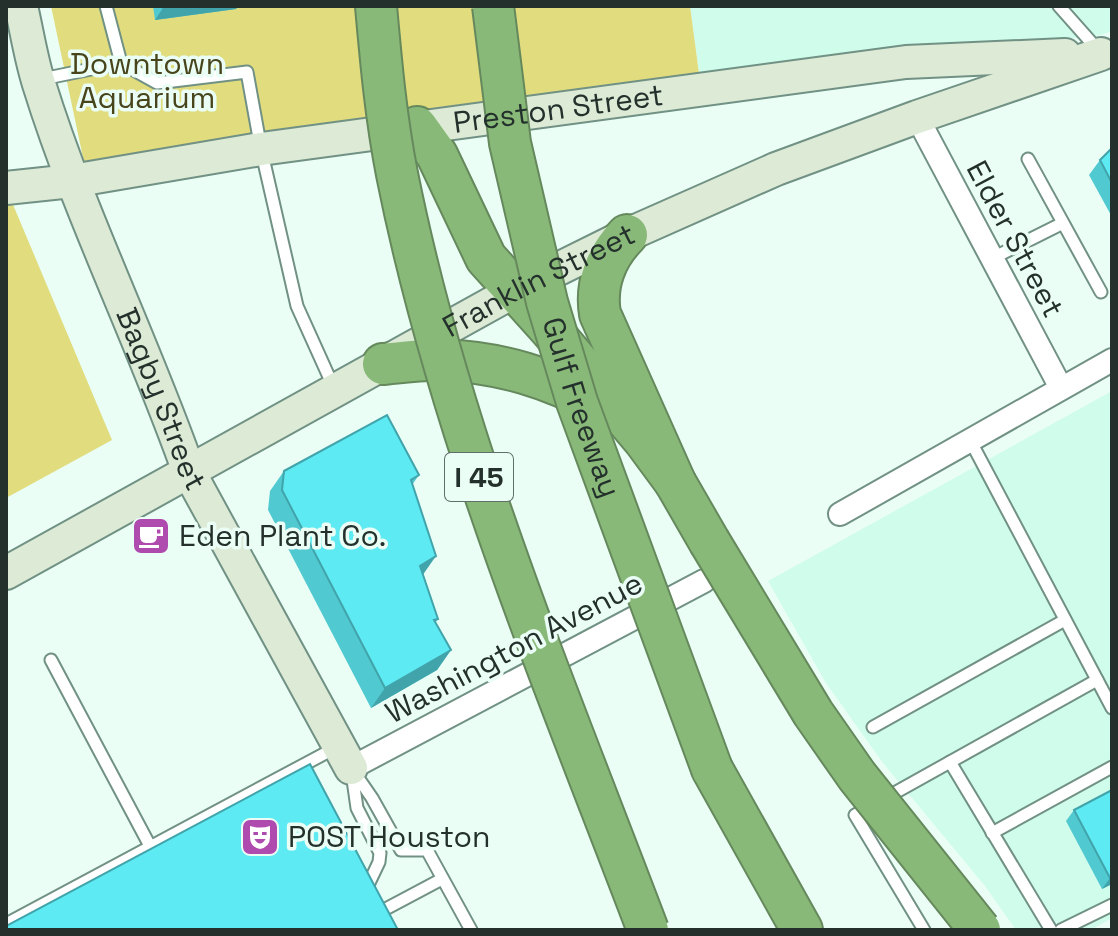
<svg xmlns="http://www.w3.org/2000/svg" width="1118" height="936" font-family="'Space Grotesk',sans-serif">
<rect width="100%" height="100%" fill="#eafef6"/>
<g fill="#d0fceb">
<path d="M690,6H1112V31L1101,35L700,81Z"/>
<path d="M1112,391V918L1091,930H1016L985,886L883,763L826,683L768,581Z"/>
</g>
<g fill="#e1dc7e">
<path d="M51,6H690L700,81L85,167Z"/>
<path d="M6,188L112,440L6,498Z"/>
</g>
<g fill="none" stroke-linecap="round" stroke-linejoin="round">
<defs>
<g id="lane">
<path d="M106,6L121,63"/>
<path d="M1059,6L1098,50"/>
<path d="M42,79L121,63L157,83L247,72L261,149L297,306L334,388"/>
<path d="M1028,159L1101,292"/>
<path d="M991,259L1061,224"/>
<path d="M970,440L1112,708"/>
<path d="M51,660L150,846"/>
<path d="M873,727L1065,620"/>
<path d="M950,762L1051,930"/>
<path d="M352,769L372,798L401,850H427L471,930"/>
<path d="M352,773L357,808L380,853L379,862L368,885L369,891"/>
<path d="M992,833L1112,767"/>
<path d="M378,913L442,879"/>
<path d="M6,924L335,748"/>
<path d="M924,930L855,815L1097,680"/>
<path d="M1061,930L1112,905"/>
</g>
<g id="street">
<path d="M917,117L1061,388"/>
<path d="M840,514L1112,360"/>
<path d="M351,768L704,581"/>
</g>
<g id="secondary">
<path id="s1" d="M21,6C27,32 31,59 39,84C80,216 143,341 189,472L351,768"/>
<path id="s2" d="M6,188L72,181L261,149L906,62L1065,55"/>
<path id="s3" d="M6,573L516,290L627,235L776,169L917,117L1101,54"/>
</g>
<g id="highway">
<path d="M417,127L437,155L486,258L550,329L644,440L675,482"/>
<path d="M627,235C606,256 595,284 600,314L675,482L709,541"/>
<path d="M383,364C403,362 425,359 445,360C503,363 549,378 599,404"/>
<path d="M712,769L802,930"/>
</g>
</defs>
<use href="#lane" stroke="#719184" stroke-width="15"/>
<use href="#street" stroke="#719184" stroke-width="26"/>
<use href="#secondary" stroke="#719184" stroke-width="36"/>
<use href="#highway" stroke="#65895d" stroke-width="44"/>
<use href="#lane" stroke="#fff" stroke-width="11"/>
<use href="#street" stroke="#fff" stroke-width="22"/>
<use href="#secondary" stroke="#dcead6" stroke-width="32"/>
<use href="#highway" stroke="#89b978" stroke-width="40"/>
<defs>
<g id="highway-bridge">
<path d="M376,6C381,62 386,118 397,174C449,435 554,682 648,930"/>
<path id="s4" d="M493,6L510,143L547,302L577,402L712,769"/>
<path d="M709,541L813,713L857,776L980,930"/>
</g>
</defs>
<use href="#highway-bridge" stroke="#65895d" stroke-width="44" stroke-linecap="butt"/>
<use href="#highway-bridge" stroke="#89b978" stroke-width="40"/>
</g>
<g fill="#50c9d1">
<path d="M153,6H238L236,9L155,20Z"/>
<path d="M1112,148V217L1089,175L1100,160Z"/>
<path d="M284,471L419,475L412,485L423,575L438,619L435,623L451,650L437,670L371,708L268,510L270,491Z"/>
<path d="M1112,790V884L1102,889L1066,821L1074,810Z"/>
</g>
<g fill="#41a4aa">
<path d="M180,6H238L236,9L155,20L163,8Z"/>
<path d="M436,556L422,576L420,566Z"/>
<path d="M451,650L437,670L371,708L385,688Z"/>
<path d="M1112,876V884L1102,889L1110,878Z"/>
</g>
<g fill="#5deaf3" stroke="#41a4aa" stroke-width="2">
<path d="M162,6H180L163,8Z"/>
<path d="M1112,148V183L1100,160Z"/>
<path d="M387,415L419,475L411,480L436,556L420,566L438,619L434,620L451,650L385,688L282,490L284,471Z"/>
<path d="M310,764L398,930H6V926Z"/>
<path d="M1112,790V876L1110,878L1074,810Z"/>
</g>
<defs>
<symbol id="cafe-square" viewBox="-11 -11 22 22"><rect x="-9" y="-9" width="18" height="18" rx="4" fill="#af4aaf" stroke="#eafef6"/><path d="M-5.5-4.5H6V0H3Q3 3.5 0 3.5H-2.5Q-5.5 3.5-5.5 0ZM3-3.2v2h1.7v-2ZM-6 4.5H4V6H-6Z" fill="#fff"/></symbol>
<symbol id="theatre-square" viewBox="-11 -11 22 22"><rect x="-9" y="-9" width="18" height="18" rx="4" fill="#af4aaf" stroke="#eafef6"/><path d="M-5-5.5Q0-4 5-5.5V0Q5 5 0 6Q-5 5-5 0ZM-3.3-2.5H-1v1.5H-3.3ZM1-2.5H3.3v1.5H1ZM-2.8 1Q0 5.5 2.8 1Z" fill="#fff"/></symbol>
</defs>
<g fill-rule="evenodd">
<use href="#cafe-square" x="129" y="514" width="44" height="44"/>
<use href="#theatre-square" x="238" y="815" width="44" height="44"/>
</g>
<g text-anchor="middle" stroke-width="7" stroke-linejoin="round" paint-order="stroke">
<rect fill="#eafef6" stroke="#5f6e68" stroke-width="2" x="445" y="453" width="68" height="48" rx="6"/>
<g font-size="28" font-weight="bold" fill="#23302b">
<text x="479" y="487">I 45</text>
</g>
<g font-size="30" fill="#48451c" stroke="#eafef6">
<text x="147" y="74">Downtown<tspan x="147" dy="34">Aquarium</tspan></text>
</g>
<g font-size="30" fill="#23302b" stroke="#eafef6">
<text dy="10" stroke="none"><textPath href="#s2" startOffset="558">Preston Street</textPath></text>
<text transform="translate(1015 239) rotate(62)" y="10">Elder Street</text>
<text dy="10" stroke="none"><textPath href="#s3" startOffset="608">Franklin Street</textPath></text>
<text dy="10" stroke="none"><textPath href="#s1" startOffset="418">Bagby Street</textPath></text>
<text dy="10" stroke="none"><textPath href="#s4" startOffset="412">Gulf Freeway</textPath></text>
<text transform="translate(514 648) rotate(-28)" y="10">Washington Avenue</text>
</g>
<g font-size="30" fill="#23302b" stroke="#eafef6" text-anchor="start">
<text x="179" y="546">Eden Plant Co.</text>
<text x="288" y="847">POST Houston</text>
</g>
</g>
<rect width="1118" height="936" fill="none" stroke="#23302b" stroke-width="16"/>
</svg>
